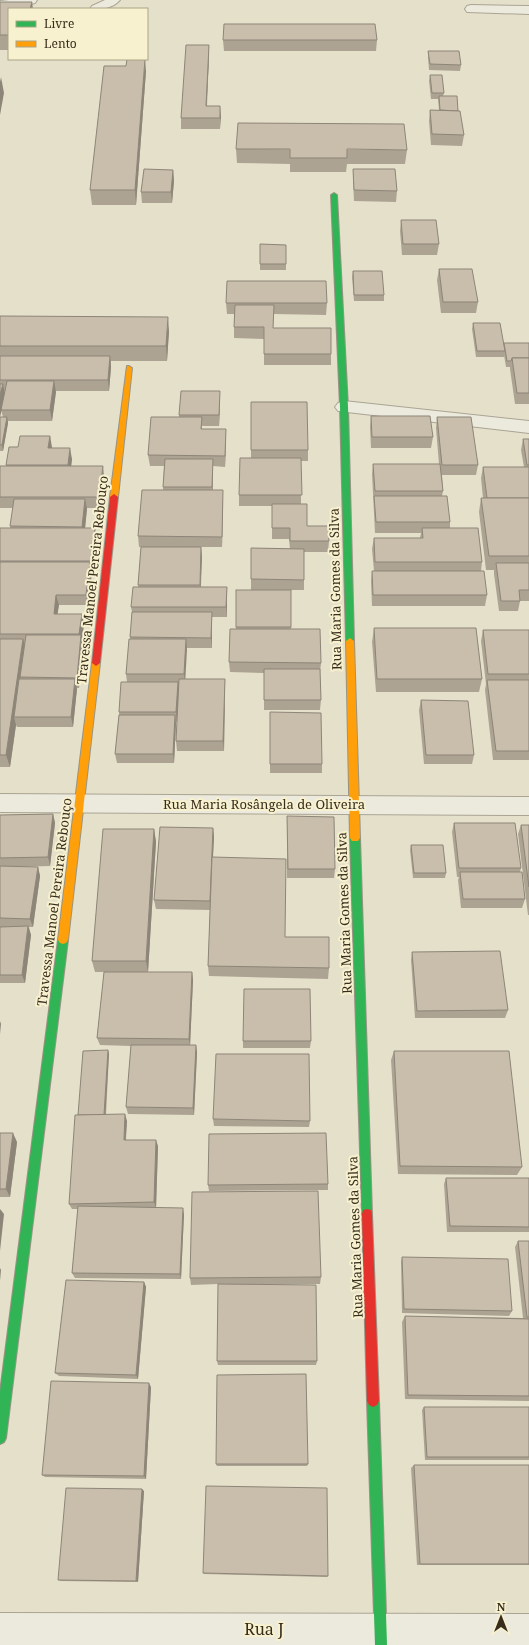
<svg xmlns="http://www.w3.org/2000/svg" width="529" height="1645" font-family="'Noto Serif',serif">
<rect width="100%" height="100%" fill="#e5e0ca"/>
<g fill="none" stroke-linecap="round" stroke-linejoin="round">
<defs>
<g id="lane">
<path d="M9,0H37L35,3L31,4L0,9V1Z"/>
<path d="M105,0H120C112,9 101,9 90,9L92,6Z"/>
<path d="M471,5L529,6V14L467,12L465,9L467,6Z"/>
</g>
<g id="street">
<path d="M344,401L529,421V433L338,411L335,407L338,403Z"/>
<path d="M0,794L529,797V815L0,812Z"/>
<path d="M0,1613L529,1614V1645H0Z"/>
</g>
<g id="fast">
<path d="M334,193L337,195L348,407L354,641L350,644L346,641L340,407L331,195Z"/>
<path d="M355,834L358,835L360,838L372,1214L371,1218L367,1219L363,1218L362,1214L350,838L352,835Z"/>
<path d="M63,936L66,937L68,940L6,1438L4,1442L0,1444V1392L58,940L60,937Z"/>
<path d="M373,1395L377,1397L379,1401L387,1645H375L367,1401L369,1397Z"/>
</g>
<g id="slow">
<path d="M127,366H129L132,368L118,497L114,500L110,497Z"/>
<path d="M350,638L354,641L360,838L358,841H352L350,838L346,641Z"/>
<path d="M96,660L100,663L68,940L66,943L63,944L60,943L58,940L92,663Z"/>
</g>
<g id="jam">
<path d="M114,494L118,497L100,663L96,666L92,663L110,497Z"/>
<path d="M367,1209L371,1210L372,1214L379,1401L377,1405L373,1407L369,1405L367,1401L362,1214L363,1210Z"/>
</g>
</defs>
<use href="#lane" stroke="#aaa494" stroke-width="2"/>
<use href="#street" stroke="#aaa494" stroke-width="2"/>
<use href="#fast" stroke="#999484" stroke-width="2"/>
<use href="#slow" stroke="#999484" stroke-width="2"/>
<use href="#jam" stroke="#999484" stroke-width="2"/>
<use href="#lane" fill="#ece9dd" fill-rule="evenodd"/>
<use href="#street" fill="#ece9dd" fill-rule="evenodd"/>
<use href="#fast" fill="#30b455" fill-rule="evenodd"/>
<use href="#slow" fill="#ff9f0a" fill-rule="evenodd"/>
<use href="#jam" fill="#e5322d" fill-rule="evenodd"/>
</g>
<g fill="#ada393" fill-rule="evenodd">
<path d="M0,2L9,9V50H0Z"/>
<path d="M223,40H377L376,51H224Z"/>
<path d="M209,45V56L207,106H220V129H181V118Z"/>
<path d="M428,51L461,65L460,71L429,70L428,57Z"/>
<path d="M146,71L136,205H92L90,190Z"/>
<path d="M430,75L444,93L443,96L458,111L464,135L462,146L431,145L429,121L430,110H439L438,99H431L429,81Z"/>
<path d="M236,149L407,150L405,164H347L346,172H290V164L237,163Z"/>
<path d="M353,169L397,191L396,202L354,201L353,180Z"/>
<path d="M173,170L174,181L172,203H142L141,192Z"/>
<path d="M401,220L439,244L437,255H402L400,231Z"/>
<path d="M260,244L286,245V270H260Z"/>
<path d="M439,269L478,302L476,313H441L437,280Z"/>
<path d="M353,271L384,295V301H354L352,277Z"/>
<path d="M226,303H327L326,315L274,314L273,328L331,354V365H264V339L234,338V314H227Z"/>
<path d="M0,316L169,331L167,361H111V367L109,391H56L52,421H8V423L3,451H0ZM1,410L3,417H0Z"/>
<path d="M473,323L504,345V343H529V404H515L510,369V367H506L504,355V357H476L472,329Z"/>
<path d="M220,402L219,426H202V429H226V440L225,467L213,466V490L223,501L222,547H201L202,557L201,587H227V617H212V648H186L185,679H225V689L224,751H177L176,741L177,722H176L174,763H117L115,754L119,715V712L127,682L126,674L130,639L132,612L131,607L138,587L141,547H139L138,536L163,490L164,466H150L148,455L179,417V415Z"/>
<path d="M251,402L308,450V461H301V504L307,526L329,541L328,552H304V590H251V548L290,549L289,539H272V506H239V495L251,458Z"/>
<path d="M371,416L433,437L431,448H371L370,427Z"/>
<path d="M437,417L478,465L476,475H442L443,491L442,496L450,522V528L482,562L481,571L487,595L485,606H372L371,581L372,571H374L372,549L374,538H420L421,533H375L372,474L373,464H439L436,428Z"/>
<path d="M50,436L51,448L72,459L71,466L104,477L101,508H87L85,528H95L96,539L93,572H91L88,605H59L57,614H82L84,624L82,639L83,645L79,688H77L73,727H17L16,725L10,767H0V528H10L13,508H0V466H6V465L18,447Z"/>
<path d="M523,439H529V601H520L518,611H499L494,574V570H486L479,512L481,498H483L481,478L483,467H524L521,450Z"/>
<path d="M236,590H291V629L321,663L320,673L321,700L320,710H264V673L230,672L229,662L236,629Z"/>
<path d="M374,628L482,679L479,692H376L372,642Z"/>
<path d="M483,630H529V760H493L485,690L486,684L481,641Z"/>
<path d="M421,700L474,755L472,764H424L419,710Z"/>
<path d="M270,712L322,764V773H270Z"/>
<path d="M53,814L55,823L50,866L15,867H38L40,876L33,927H29L31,935L25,983H0V815Z"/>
<path d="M287,816L335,869L334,878H287Z"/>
<path d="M454,823L521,868L520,872L525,899L522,908H461L458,880L459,877H457L452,832Z"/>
<path d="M521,825H529V915H528L518,834Z"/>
<path d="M213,828L214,837L213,857L285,937L329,968L328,979L209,976L208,966L210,910L156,909L154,900Z"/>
<path d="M154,829L156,842L148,972H192L193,980L190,1045H196L197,1053L194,1115L128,1114L126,1107L131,1046L100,1045L97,1038L104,972H95L92,961Z"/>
<path d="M411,845L446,873L445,878H413L410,850Z"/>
<path d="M412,952L508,1010L505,1018H415L411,960Z"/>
<path d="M243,1041H311L310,1048H243Z"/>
<path d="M108,1050L109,1054L106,1115L127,1121L126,1140L158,1146L156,1208L184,1214L181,1279L75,1278L72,1273L78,1209H72L69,1204L78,1115Z"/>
<path d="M394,1051L522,1167L517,1175L398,1174L391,1060Z"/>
<path d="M213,1119L310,1121L309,1127L214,1126Z"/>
<path d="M0,1133L17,1142L10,1197H0Z"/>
<path d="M446,1178H529V1232H447L444,1184Z"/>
<path d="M328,1184V1190L209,1191L208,1185Z"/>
<path d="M518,1241H529V1401L405,1399L402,1322L405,1316L523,1318L515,1247Z"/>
<path d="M402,1257L512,1311L509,1316L402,1313L401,1262Z"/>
<path d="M321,1277L320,1284H255L317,1361L316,1365H218L217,1361L218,1284L191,1285L190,1278Z"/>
<path d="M144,1282L146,1287L138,1379L59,1376L55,1373Z"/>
<path d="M151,1387L146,1479L45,1477L42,1475Z"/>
<path d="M424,1407H529V1460H425L422,1410Z"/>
<path d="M216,1464H308L307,1466H217Z"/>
<path d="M414,1465H529V1565H417L411,1468Z"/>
<path d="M144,1491L138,1582L61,1581L58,1580Z"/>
<path d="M203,1573L328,1576L327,1577L204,1574Z"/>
</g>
<g fill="#8d8578">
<path d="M32,2L33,9H30Z"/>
<path d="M209,45V56L206,117V106Z"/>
<path d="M145,59L146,71L136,205L135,190Z"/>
<path d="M1,77L4,93L0,115V82Z"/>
<path d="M220,106L221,117L220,129Z"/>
<path d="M173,170L174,181L172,203L171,192Z"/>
<path d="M168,317L169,331L167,361L166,346Z"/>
<path d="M110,356L111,367L109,391L108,380Z"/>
<path d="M54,381L56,392L52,421L50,410Z"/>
<path d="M3,384L5,395L0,417V395Z"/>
<path d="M220,391V402L219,426V415Z"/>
<path d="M7,417L8,423L3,451L2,445Z"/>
<path d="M226,429V440L225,467V456Z"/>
<path d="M50,436L52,447L50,459L48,448Z"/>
<path d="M70,448L72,459L70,476L68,465Z"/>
<path d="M213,459V470L212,498V487Z"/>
<path d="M103,466L104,477L101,508L99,497Z"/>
<path d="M223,490V501L222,547V537Z"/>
<path d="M85,499L87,509L84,538L82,527Z"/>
<path d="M95,528L96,539L93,572L91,561Z"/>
<path d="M201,547L202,557L200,595V585Z"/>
<path d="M90,562L92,573L88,605L86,595Z"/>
<path d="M227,587V617L226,607Z"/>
<path d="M56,595L59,605L56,624L54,614Z"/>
<path d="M212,612V648L211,638Z"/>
<path d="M82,614L84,624L82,639L83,645L79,688L77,678L81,641L79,634Z"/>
<path d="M23,639L27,652L20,677L22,685L14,717L16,725L10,767L6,755Z"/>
<path d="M186,639L187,650L185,684L184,674Z"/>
<path d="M75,679L77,689L73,727L71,717Z"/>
<path d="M225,679V689L224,751L223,741Z"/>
<path d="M178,682L179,692L177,722L176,712Z"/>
<path d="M175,715L176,724L174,763L173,754Z"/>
<path d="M53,814L55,823L50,866L48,857Z"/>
<path d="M213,828L214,837L210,910V901Z"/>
<path d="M154,829L156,842L148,972L146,961Z"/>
<path d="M38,867L40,876L33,927L30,919Z"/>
<path d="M28,926L31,935L25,983L22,975Z"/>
<path d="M192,972L193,980L190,1047L189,1039Z"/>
<path d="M0,1021L1,1024L0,1034Z"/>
<path d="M196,1045L197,1053L194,1115L193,1108Z"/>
<path d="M108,1050L109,1054L105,1120L104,1116Z"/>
<path d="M125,1114L127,1121L125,1146L124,1140Z"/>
<path d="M13,1133L17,1142L10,1197L6,1189Z"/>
<path d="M156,1140L158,1146L156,1208L154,1202Z"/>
<path d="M183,1208L184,1214L181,1279L180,1274Z"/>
<path d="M0,1209L4,1214L0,1251Z"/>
<path d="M0,1268L1,1270L0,1281Z"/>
<path d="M144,1282L146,1287L138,1379L136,1375Z"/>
<path d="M149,1383L151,1387L146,1479L144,1476Z"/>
<path d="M142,1489L144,1491L138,1582L136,1581Z"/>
</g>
<g fill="#c9beab" stroke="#8d8578">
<path d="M0,2H32L30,9H9V35H0Z"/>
<path d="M224,24H375L377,40H223Z"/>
<path d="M186,45H209L206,106H220V118H181Z"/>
<path d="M428,51H459L461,65L430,64Z"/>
<path d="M127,59H145L135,190H90L104,66H126Z"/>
<path d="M430,75H442L444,93H432Z"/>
<path d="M439,96H457L458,111L440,110Z"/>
<path d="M430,110L460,111L464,135L432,134Z"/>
<path d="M238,123L404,124L407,150L347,149V158H290V149H236Z"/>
<path d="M144,169L173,170L171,192H141Z"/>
<path d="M353,169H395L397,191L354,190Z"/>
<path d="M401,220H436L439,244H403Z"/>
<path d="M260,244L286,245V264H260Z"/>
<path d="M439,269H472L478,302H443Z"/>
<path d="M353,271H382L384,295H354Z"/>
<path d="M227,281H326L327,303H226Z"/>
<path d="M235,305H274L273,328H331V354H264V327H234Z"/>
<path d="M0,316L168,317L166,346H0Z"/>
<path d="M473,323H500L505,351H477Z"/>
<path d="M504,343H529V358H512L511,361H507Z"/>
<path d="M0,356H110L108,380H0Z"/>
<path d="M512,358H529V393H517Z"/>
<path d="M7,381H54L50,410H1Z"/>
<path d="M0,384H3L0,395Z"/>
<path d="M181,391H220L219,415H179Z"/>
<path d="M251,402H307L308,450H251Z"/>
<path d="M371,416H430L433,437H372Z"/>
<path d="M0,417H7L2,445H0Z"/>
<path d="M151,417H202L201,429H226L225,456L148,455Z"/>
<path d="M437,417H471L478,465H442Z"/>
<path d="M20,436H50L48,448H70L68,465H6L9,447H18Z"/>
<path d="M523,439H529V465H527Z"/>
<path d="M240,458H301L302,495H239Z"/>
<path d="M165,459H213L212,487H163Z"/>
<path d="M373,464H440L443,491H375Z"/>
<path d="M0,466H103L99,497H0Z"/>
<path d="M483,467H529V498H487Z"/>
<path d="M142,490H223L222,537L138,536Z"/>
<path d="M374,496H447L450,522H376Z"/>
<path d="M481,498H529V556H489Z"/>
<path d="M14,499H85L82,527L10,526Z"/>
<path d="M272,504H307V526H328L329,541H290V528H272Z"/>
<path d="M0,528H95L91,561H0Z"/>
<path d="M422,528H478L482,562H375L374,538H423Z"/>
<path d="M141,547H201L200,585H138Z"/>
<path d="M251,548L304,549V580L251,579Z"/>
<path d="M0,562H90L86,595H56L54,614H82L79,634H0Z"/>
<path d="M496,563H529V590H519L520,601H501Z"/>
<path d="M372,571H484L487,595H373Z"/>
<path d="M133,587H227L226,607H131Z"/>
<rect x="236" y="590" width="55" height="37"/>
<path d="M132,612H212L211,638L130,637Z"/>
<path d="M374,628H476L482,679H377Z"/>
<path d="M230,629H320L321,663L229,662Z"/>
<path d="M483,630H529V674H488Z"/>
<path d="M26,635H81L77,678L20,677Z"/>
<path d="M0,639H23L6,755H0Z"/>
<path d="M129,639H186L184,674H126Z"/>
<path d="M264,669H320L321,700H264Z"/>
<path d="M19,679H75L71,717H14Z"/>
<path d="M179,679H225L223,741H176Z"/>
<path d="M487,680H529V751H496Z"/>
<path d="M121,682H178L176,712H119Z"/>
<path d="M421,700L468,701L474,755H426Z"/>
<path d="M270,712L321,713L322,764H270Z"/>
<path d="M119,715H175L173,754H115Z"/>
<path d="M53,814L48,857L0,858V815Z"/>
<path d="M287,816L334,817L335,869H288Z"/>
<path d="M454,823H515L521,868H459Z"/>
<path d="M521,825H529V887Z"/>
<path d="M160,827L213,828L210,901L154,900Z"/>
<path d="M103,829H154L146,961H92Z"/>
<path d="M411,845H443L446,873H414Z"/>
<path d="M212,857L286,859L285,937H329V968L208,966Z"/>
<path d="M0,866L38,867L30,919L0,918Z"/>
<path d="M460,872H522L525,899H463Z"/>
<path d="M28,926L22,975H0V927Z"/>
<path d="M500,951L508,1010L417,1011L412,952Z"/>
<path d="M104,972H192L189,1039L97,1038Z"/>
<path d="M244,989H310L311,1041H243Z"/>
<path d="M131,1045H196L193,1108L126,1107Z"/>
<path d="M108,1050L104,1115H78L83,1051Z"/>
<path d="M394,1051H509L522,1167L400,1166Z"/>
<path d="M216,1054H309L310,1121L213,1119Z"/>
<path d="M125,1114L124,1140H156L154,1202L69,1204L75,1115Z"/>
<path d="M0,1133H13L6,1189H0Z"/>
<path d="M326,1133L328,1184L208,1185L209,1134Z"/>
<path d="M446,1178H529V1227L450,1226Z"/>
<path d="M318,1191L321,1277L190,1278L192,1192Z"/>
<path d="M78,1206L183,1208L180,1274L72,1273Z"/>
<path d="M518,1241H529V1317H527Z"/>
<path d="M402,1257L508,1259L512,1311L404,1309Z"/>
<path d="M66,1280L144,1282L136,1375L55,1373Z"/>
<path d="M218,1284L316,1285L317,1361H217Z"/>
<path d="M405,1316L529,1319V1396L408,1395Z"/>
<path d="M306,1374L308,1464H216L217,1375Z"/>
<path d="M51,1381L149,1383L144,1476L42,1475Z"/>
<path d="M424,1407H529V1457H427Z"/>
<path d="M414,1465H529V1564H420Z"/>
<path d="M206,1486L327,1488L328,1576L203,1573Z"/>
<path d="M66,1488L142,1489L136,1581L58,1580Z"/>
</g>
<g text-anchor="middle" stroke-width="4" stroke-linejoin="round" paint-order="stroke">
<g font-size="13" fill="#382d1c" stroke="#f7f1cf">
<text transform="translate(92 580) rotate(-84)" y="5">Travessa Manoel Pereira Rebouço</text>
<text transform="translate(335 589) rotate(-91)" y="5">Rua Maria Gomes da Silva</text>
<text x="264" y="809">Rua Maria Rosângela de Oliveira</text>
<text transform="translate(54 902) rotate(-83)" y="5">Travessa Manoel Pereira Rebouço</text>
<text transform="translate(344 913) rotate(-92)" y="5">Rua Maria Gomes da Silva</text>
<text transform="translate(355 1237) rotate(-92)" y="5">Rua Maria Gomes da Silva</text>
</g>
<g font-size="16" fill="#382d1c" stroke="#f7f1cf">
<text x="264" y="1635">Rua J</text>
</g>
</g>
<rect x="8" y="8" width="140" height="52" fill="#f7f1cf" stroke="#aba387"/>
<rect x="16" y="21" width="20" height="6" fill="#30b455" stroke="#aba387"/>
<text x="44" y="28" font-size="12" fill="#382d1c">Livre</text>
<rect x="16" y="41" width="20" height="6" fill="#ff9f0a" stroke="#aba387"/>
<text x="44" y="48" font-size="12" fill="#382d1c">Lento</text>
<g transform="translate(501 1617)" stroke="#f7f1cf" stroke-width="3" paint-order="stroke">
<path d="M0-3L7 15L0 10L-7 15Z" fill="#382d1c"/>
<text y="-6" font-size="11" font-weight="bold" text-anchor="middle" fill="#382d1c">N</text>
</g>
</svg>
